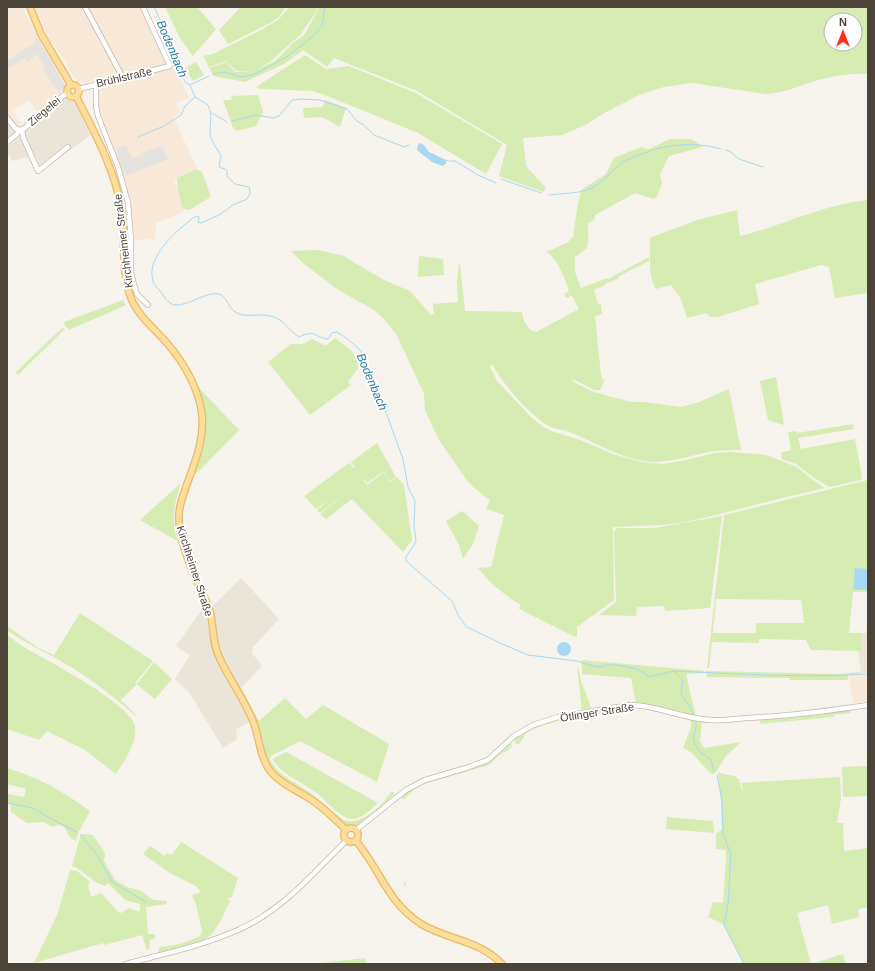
<svg xmlns="http://www.w3.org/2000/svg" width="875" height="971" font-family="Helvetica,sans-serif">
<rect width="100%" height="100%" fill="#f6f2ec"/>
<g fill="#eae4d9">
<path d="M60,94L75,102L90,135L41,172L35,155L12,161L7,151V113L20,127Z"/>
<path d="M241,578L279,619L253,647L252,653L262,666L241,688L235,692L250,722L236,729L237,739L223,748L189,692L175,679L190,655L176,646L200,612L212,607Z"/>
<path d="M868,609V673H861L858,651H861V633H866Z"/>
</g>
<g fill="#f8e8d7">
<path d="M7,7H22L65,87L60,94L38,113L29,100L12,111L22,126L20,127L7,113Z"/>
<path d="M35,7H140L165,62L162,66L126,74L86,82H77L65,61L48,37Z"/>
<path d="M175,68L189,98L176,103L180,113L173,117L197,168L174,180L184,212L156,223L155,239L132,240L131,221L109,139L98,108L97,95L101,86Z"/>
<path d="M868,675V701L853,703L849,676Z"/>
</g>
<g fill="#d6ecb3" fill-rule="evenodd">
<path d="M165,7H197L216,29L193,56L180,38Z"/>
<path d="M241,7H286L279,17L270,23L228,44L219,30Z"/>
<path d="M289,7H317L316,12L300,35L270,62L252,72L236,71L226,61L209,67L203,56L213,54L261,30L279,19Z"/>
<path d="M318,7H868V74C850,73 832,76 815,81C798,86 784,93 766,94L692,83L664,87L641,94L606,112L587,124L563,135L523,138L526,166L546,188L543,192L499,176L507,145L417,91L334,58L327,67L303,50L284,64L245,82L214,76L209,68L226,62L235,72H252L275,61L293,43L304,35L317,12ZM831,20H855V44H831Z"/>
<path d="M305,55L326,69L349,66L416,93L502,144L486,174L418,133L325,95L312,91L261,89L256,87Z"/>
<path d="M196,62L204,75L193,81L185,68Z"/>
<path d="M258,95L263,112L256,126L237,131L233,128L223,100H232L231,96Z"/>
<path d="M325,100L346,108L340,127L322,117L304,118L303,108L323,107Z"/>
<path d="M670,139H691L703,147L669,156L660,174L662,184L657,196L654,199L635,193L595,215L594,220L588,223C588,232 589,240 587,248L575,257V272L581,288L607,278L608,279L649,257V261L619,276L618,279L606,283L605,285L594,290L598,304H601L602,314L595,316L601,375L604,381L600,390H595L573,379L572,381L591,391L608,396L632,402H644L681,407L697,403L729,389L741,450C732,450 723,450 714,451C693,455 676,461 654,462C628,462 596,443 572,433C561,428 551,430 541,421C521,405 505,386 492,364L490,367L497,381L532,418L542,426L551,431L580,440L613,454L641,462L662,464L687,460L714,453L730,452L766,455L797,467L813,480L825,488L782,498L708,517L680,523L660,525L613,527L614,600L577,627V637H575L519,609L521,605C503,594 491,584 478,568L491,567L504,515L486,509L490,500L483,495L468,482L439,440L425,410L424,394L401,344L396,334L384,319L374,310L337,289L304,264L291,251L318,250L344,256L353,262L384,280L410,291L431,315L434,314L433,304L458,302L457,282L459,264H460L465,311L522,312L524,321L530,330L536,332L579,309L572,296L566,298L564,294L569,291C564,277 559,260 546,252L567,243L573,237L577,210L581,190L606,174L614,158L641,147L649,149Z"/>
<path d="M196,169L202,172L210,194L209,198L189,210L183,209L178,191L177,178Z"/>
<path d="M868,200V293L835,298L829,267L821,265L755,284L759,304L718,317H710L706,313L687,318L680,297L671,285L656,289C647,275 651,254 650,238L697,220L737,210L740,236C784,225 822,205 868,200Z"/>
<path d="M419,256L443,259L444,275L418,277Z"/>
<path d="M123,300L126,305L69,330L65,326L64,322Z"/>
<path d="M62,328L65,329L18,375L16,373L17,371Z"/>
<path d="M335,338L353,352L359,367L348,382L351,385L310,415L268,362L291,344H303L312,339L326,346Z"/>
<path d="M776,377L784,425L768,420L760,381Z"/>
<path d="M199,388L239,430L196,474L194,471L203,440L198,389Z"/>
<path d="M853,424L854,429L798,438L801,449L855,439L862,476L861,480L829,487L814,478L796,464L782,459L781,453L791,450L788,432L796,431L797,433Z"/>
<path d="M377,443L396,477L390,481L384,471L367,483L364,479L363,480L367,485L384,472L390,482L397,477L404,485L412,540L403,552L352,499L326,519L320,514L361,482L320,513L317,510L330,499L316,509L304,496L349,463L354,468L355,467L351,462Z"/>
<path d="M868,480V592H853L849,633H861V651L811,650L806,640L759,639V643L712,642L709,668H707L724,515ZM716,599L801,600L804,623H756V633H713Z"/>
<path d="M181,483C174,506 171,516 177,540H176L140,520Z"/>
<path d="M462,511L479,526L473,544L463,559L459,545L446,521Z"/>
<path d="M722,516L710,608L665,611L664,606L637,607L636,616L599,615L616,602L614,535V532L617,528H655Z"/>
<path d="M80,613L153,661L135,683L137,684L154,662L172,679L155,699L137,684L121,700L136,715V716C115,698 94,681 71,667C50,654 27,645 7,630V626L38,648L54,655Z"/>
<path d="M7,635C14,640 20,645 27,649C48,661 132,704 135,727C137,744 124,761 116,774L85,750L47,731L39,740L7,729Z"/>
<path d="M582,660L704,671V673L686,674L696,717C676,713 657,704 636,703L631,678L582,674Z"/>
<path d="M577,665L578,666L581,681L591,707L589,709L582,711Z"/>
<path d="M706,671L839,674L860,672L861,674L848,675V680H790L789,678L707,677Z"/>
<path d="M241,688L259,721L285,698L306,719L323,705L389,744L377,782L300,741L271,756L270,759C278,776 294,781 308,791C320,800 331,810 343,820C362,826 381,807 391,792H394L395,794L365,821L356,827L345,826L279,776L269,764L238,689Z"/>
<path d="M841,710L850,711L851,713L834,715V717L760,724L761,719Z"/>
<path d="M591,714L592,718L591,721C588,720 586,718 582,718C572,716 537,726 528,732C522,736 523,743 516,745L514,739L528,729L549,721Z"/>
<path d="M691,720L702,722L700,741L704,748L741,742L726,756L716,772L714,774H711L691,752L683,748L691,727Z"/>
<path d="M511,743L512,746L509,750L502,753L489,765L427,783L416,787L405,799L401,798V796C424,778 450,778 476,767C490,762 499,752 511,743Z"/>
<path d="M286,752L378,803C371,809 362,819 352,819C341,818 326,801 318,794C303,782 283,776 273,760L274,758Z"/>
<path d="M868,766V796L843,797L842,767Z"/>
<path d="M7,768C40,778 62,791 90,811L79,831L76,841L70,838L65,828L60,825L52,827L44,822L27,823L11,812V805L7,803V794L24,797L26,789L7,784Z"/>
<path d="M719,772L722,774L735,776L739,780L742,790L743,789L741,783L840,777L841,798L837,823H843L844,851L868,848V907L858,909L859,917L832,924L828,905L797,913L811,964H744L723,924L708,917L713,902L723,903L726,860V850L716,849V834L722,829L721,801L718,775Z"/>
<path d="M667,817L713,821L714,833L666,829Z"/>
<path d="M81,834L93,835L105,853L104,861L115,880L127,887L141,891L153,900L166,901L167,904L146,907L148,934H155V938L150,940L149,950H147L142,935L104,945L103,943L34,963L58,913L70,870L77,871L90,882L88,885L91,897L101,893L118,912L121,913L129,908L140,912V904L125,900L108,883L105,886C90,881 85,871 72,866Z"/>
<path d="M181,842L238,878L232,897L227,898L230,901L221,920L212,934L203,941L159,953L158,950L160,947C174,946 188,942 200,936L202,931L196,904L192,895L201,892L196,886L170,873L143,854L150,846L165,856L167,853L172,855Z"/>
<path d="M843,954L846,964H812Z"/>
<path d="M366,958V964H311Z"/>
</g>
<g fill="#e5e3e0">
<path d="M38,38L44,50L28,61L25,58L7,69V61L36,42L35,40Z"/>
<path d="M45,50L65,85L64,89L59,93L42,68L45,66L38,55Z"/>
<path d="M126,145L132,158L143,155L142,153L162,145L168,159L125,176L115,149Z"/>
</g>
<g fill="#a7d9f4">
<path d="M420,143L424,145L429,152L446,160V163L443,166L432,162L418,151L417,148L418,145Z"/>
<path d="M855,568L868,569V590H853Z"/>
<circle cx="564" cy="649" r="7"/>
</g>
<g fill="none" stroke-linecap="round" stroke-linejoin="round">
<g stroke="#a7d9f4" stroke-width="1">
<path d="M154,7L172,44L181,74L185,82L190,85L195,97L208,105C213,117 210,121 210,133C211,141 217,149 221,156L219,167L227,170V176L235,184L249,187L250,194L247,199L233,205L219,215L201,223L198,222L199,217L196,216C179,228 145,257 153,281C154,284 157,288 160,291C164,296 168,304 175,305C189,306 206,291 219,294C228,297 228,309 237,313C247,318 260,313 270,316C283,318 289,331 299,337C315,329 314,337 328,339L332,333L337,332L349,340L361,351L369,366L403,459L408,487L415,501L414,525L416,540L414,545L406,557V561L452,601L459,617L467,627L500,643L528,655L577,661L593,666L601,667L605,665H617L637,669L649,677L674,671L679,676"/>
<path d="M213,74L225,72L240,77L253,75L288,56L312,37L322,26L325,7"/>
<path d="M190,85L209,76"/>
<path d="M212,113L227,122"/>
<path d="M232,121L256,115L273,118L279,116L292,100L302,99L320,100L347,109L357,121L364,125L374,135L404,147L409,145"/>
<path d="M138,137L164,126L181,115L185,106L195,97"/>
<path d="M726,150L731,152L739,159L763,167"/>
<path d="M446,160L449,161"/>
<path d="M451,161H455L478,175L496,183"/>
<path d="M501,179L541,193"/>
<path d="M549,195C563,193 579,194 592,188C604,182 612,170 623,162C627,160 632,158 637,156C664,144 693,141 721,149"/>
<path d="M675,671C739,674 804,678 868,674"/>
<path d="M681,678L683,681L681,695L689,705L693,714"/>
<path d="M696,723V728L693,739L695,744L701,753L711,760L714,771"/>
<path d="M717,775L722,800L723,833L731,855L728,904L724,925L744,964"/>
<path d="M7,803L33,808L44,815L77,832"/>
<path d="M81,835L99,858L112,882L146,902"/>
<path d="M405,882L404,884L406,886"/>
</g>
<defs>
<g id="minor">
<path d="M85,7L123,78"/>
<path d="M96,84V106L98,116L118,167L128,203L131,240V272L134,285L137,294L148,305"/>
<path d="M79,89L170,66L143,7"/>
<path d="M7,118L16,129L22,130"/>
<path d="M22,130L23,137L38,171L68,147"/>
<path d="M22,130L63,96L68,93"/>
<path d="M7,142L17,134L19,130"/>
<path d="M356,830L406,790L425,780L466,768L488,760L514,736L533,725L558,717L630,705C659,705 684,720 713,720C724,721 736,719 747,718C787,716 828,711 868,705"/>
<path d="M126,964C163,954 202,946 238,930C272,915 299,889 324,863C332,855 339,848 346,841"/>
</g>
<g id="major">
<path d="M30,7L41,34L71,85"/>
<circle cx="73" cy="91" r="6"/>
<path d="M76,96C94,132 114,167 121,207C126,237 120,269 131,298C138,316 154,328 167,343C183,362 196,384 201,408C206,435 196,460 187,484C183,496 178,508 179,521C180,541 190,566 198,584C202,593 207,602 210,611C214,627 212,644 220,659C230,680 244,699 253,721C260,738 259,757 271,772C281,784 298,791 312,800C325,809 335,819 346,830"/>
<circle cx="351" cy="835" r="7"/>
<path d="M356,841C380,869 387,902 421,924C448,940 479,940 502,964"/>
</g>
</defs>
<use href="#minor" stroke="#c3baad" stroke-width="6"/>
<use href="#major" stroke="#eabb66" stroke-width="8"/>
<use href="#minor" stroke="#fff" stroke-width="4.5"/>
<use href="#major" stroke="#ffdd9c" stroke-width="5.5"/>
</g>
<g text-anchor="middle" stroke-width="4" stroke-linejoin="round" paint-order="stroke">
<g font-size="11" fill="#4c4338" stroke="#fff">
<text transform="translate(124 77) rotate(-13)" y="4">Brühlstraße</text>
<text transform="translate(44 111) rotate(-40)" y="4">Ziegelei</text>
<text transform="translate(123 241) rotate(-97)" y="4">Kirchheimer Straße</text>
<text transform="translate(195 571) rotate(72)" y="4">Kirchheimer Straße</text>
<text transform="translate(597 712) rotate(-9)" y="4">Ötlinger Straße</text>
</g>
<g font-size="12" font-style="italic" fill="#287dad" stroke="#fff">
<text transform="translate(172 49) rotate(67)" y="4">Bodenbach</text>
<text transform="translate(372 382) rotate(67)" y="4">Bodenbach</text>
</g>
</g>
<rect width="875" height="971" fill="none" stroke="#4c4338" stroke-width="16"/>
<g transform="translate(843 32)"><circle r="19" fill="#ffffff" stroke="#b7b4af"/>
<path d="M0-3L7 15L0 10L-7 15Z" fill="#ff2f1a"/>
<text y="-6" font-size="11" font-weight="bold" text-anchor="middle" fill="#4c4338">N</text>
</g>
</svg>
